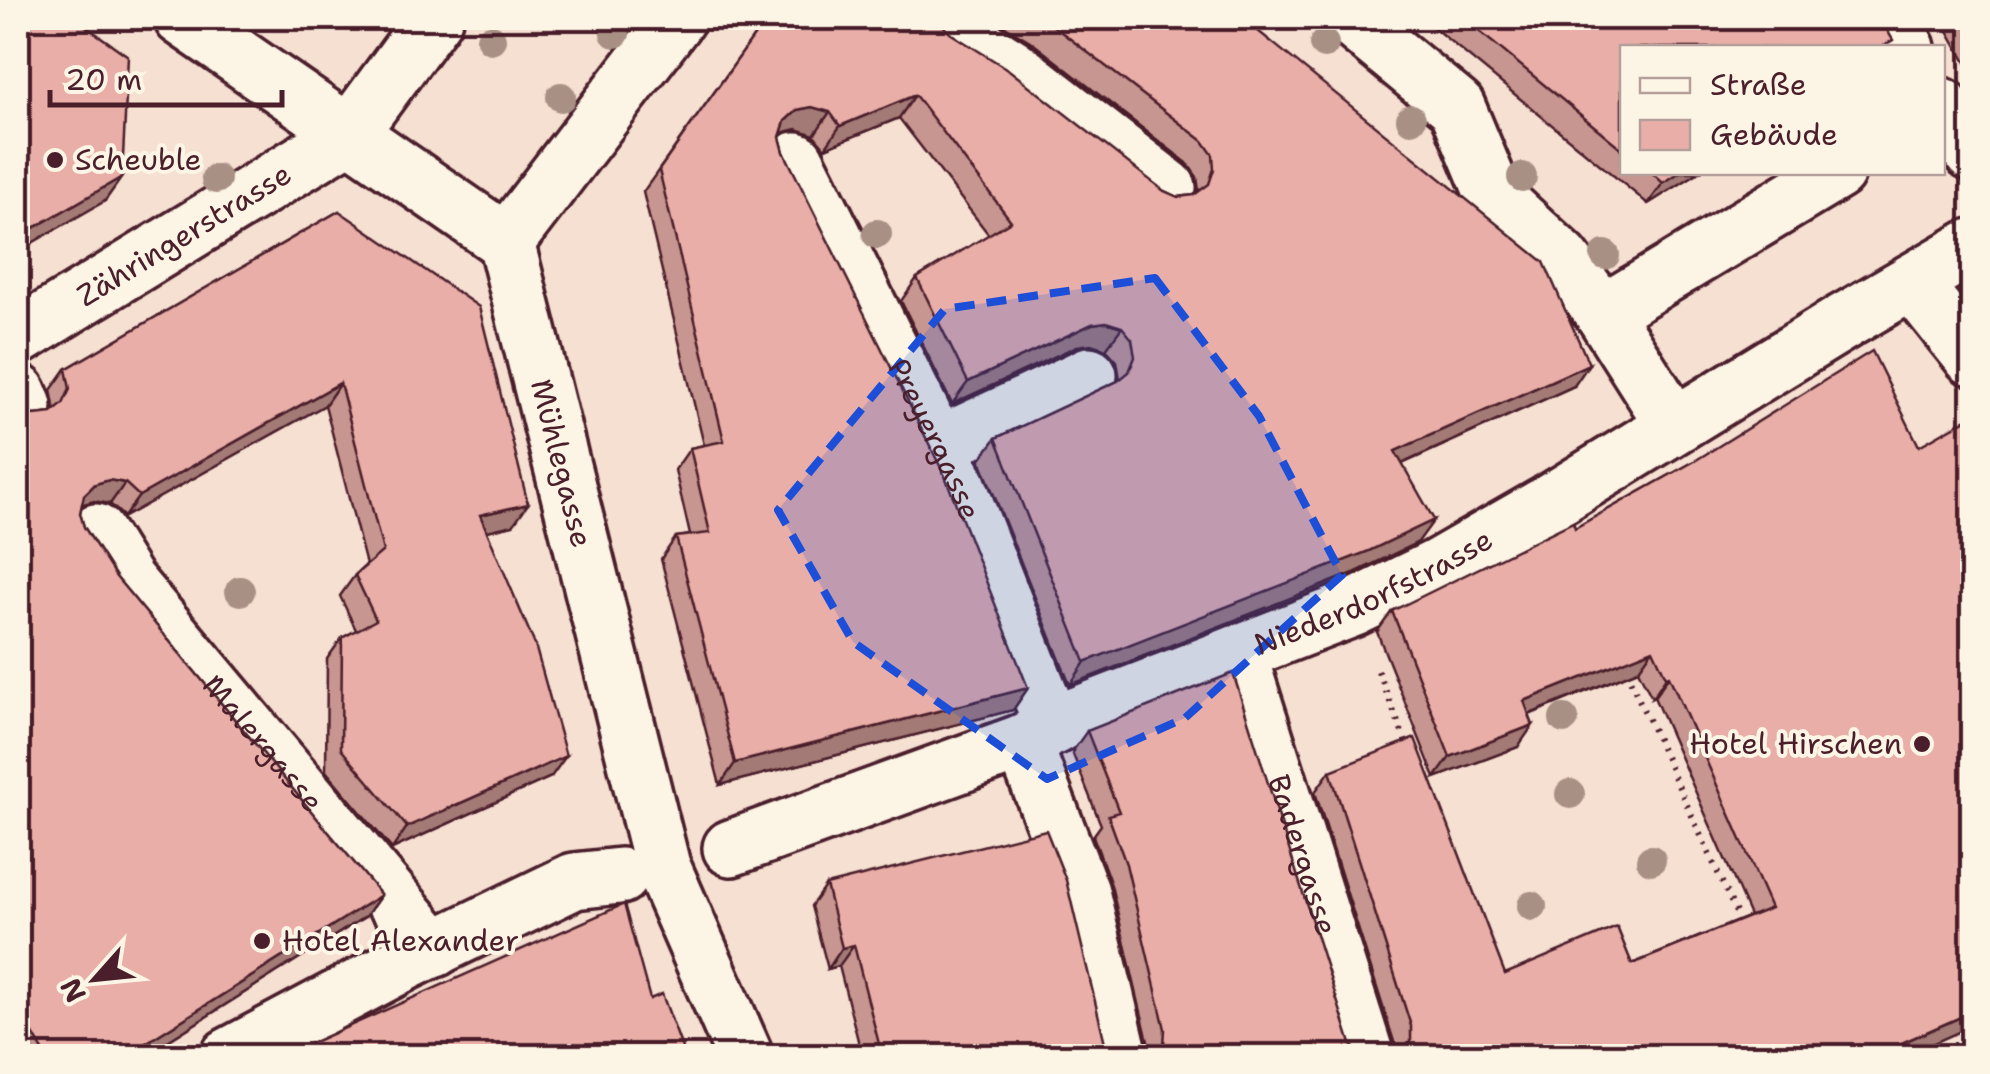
<svg xmlns="http://www.w3.org/2000/svg" width="1990" height="1074" font-family="'Shantell Sans',sans-serif">
<rect width="100%" height="100%" fill="#f6e0d2"/>
<filter id="ink" filterUnits="userSpaceOnUse"><feTurbulence type="fractalNoise" baseFrequency=".01" numOctaves="2"/><feDisplacementMap in="SourceGraphic" scale="20" xChannelSelector="R" yChannelSelector="G"/><feConvolveMatrix kernelMatrix="1 2 1 2 8 2 1 2 1" color-interpolation-filters="sRGB"/></filter>
<g filter="url(#ink)">
<g fill="none" stroke-linecap="round" stroke-linejoin="round">
<defs>
<g id="minor">
<path id="s1" d="M182,18L506,242L662,866L745,1056"/>
<path d="M960,18L952,29L1011,66L1168,188"/>
<path d="M1349,18L1457,107L1494,196L1562,259L1603,313L1674,425"/>
<path d="M1889,18L1907,48"/>
<path d="M1942,106L1972,153"/>
<path id="s2" d="M796,160L958,485L1053,727"/>
<path d="M506,242L677,18"/>
<path d="M1912,282L1972,357"/>
<path d="M1603,313L1837,172"/>
<path id="s3" d="M18,337L349,134L434,18"/>
<path d="M18,392L24,406"/>
<path d="M938,445L1089,375"/>
<path id="s4" d="M96,532L127,582L435,949"/>
<path id="s5" d="M1238,653L1366,1056"/>
<path d="M1023,742L1081,892L1120,1056"/>
<path id="s6" d="M731,848L1023,742L1070,718L1354,608L1436,568L1549,503L1845,321L1972,247"/>
<path d="M229,1056L406,962L574,881L620,876"/>
</g>
</defs>
<use href="#minor" stroke="#4a1f2b" stroke-width="62"/>
<g stroke="#4a1f2b" stroke-width="6" stroke-dasharray="2.5 8" stroke-linecap="butt">
<path d="M1378,671L1408,748"/>
<path d="M1626,671L1743,928"/>
</g>
<use href="#minor" stroke="#fcf5e5" stroke-width="55"/>
</g>
<g fill="#a89085">
<circle cx="615" cy="33" r="15"/>
<circle cx="491" cy="39" r="15"/>
<circle cx="1324" cy="44" r="15"/>
<circle cx="561" cy="97" r="15"/>
<circle cx="1411" cy="119" r="15"/>
<circle cx="1522" cy="177" r="15"/>
<circle cx="216" cy="179" r="15"/>
<circle cx="877" cy="234" r="15"/>
<circle cx="1605" cy="255" r="15"/>
<circle cx="240" cy="591" r="15"/>
<circle cx="1564" cy="719" r="15"/>
<circle cx="1570" cy="794" r="15"/>
<circle cx="1651" cy="860" r="15"/>
<circle cx="1532" cy="906" r="15"/>
</g>
<g fill="#c89690" stroke="#4a1f2b" stroke-width="2.5">
<path d="M767,18L940,22L950,33L1164,191L1178,197L1194,195L1199,191L1197,177L1187,163L1030,41L992,18H1242L1574,386L1402,464L1418,542L1354,573L1070,685L980,460L996,438L1118,381L1120,379L1117,361L1106,349L1091,344L1077,346L952,404L901,301L917,278L989,235L899,118L825,148L814,135L797,129L782,132L780,137L784,152L1028,688L1013,710L720,785L661,559L676,537L690,535L675,470L690,448L704,445L643,192Z"/>
<path d="M1422,18H1880L1622,48V172H1699L1648,204Z"/>
<path d="M1925,18H1972V73L1942,20L1931,27Z"/>
<path d="M339,211L513,525L487,531L551,777L392,849L326,771L327,659L342,638L356,630L340,596L355,575L366,565L325,405L124,517L110,504L94,501L82,505L80,513L84,527L116,577L381,895L366,916L144,1056H19L18,406L21,410L34,415L52,413L55,411L51,390L66,369Z"/>
<path d="M1693,462L1905,1056H1396V1048L1315,792L1330,771L1505,974L1632,964L1750,916L1654,697L1652,698L1638,670L1529,715L1518,747L1435,778L1377,632L1392,611L1575,528Z"/>
<path d="M1087,731L1351,1044L1359,1056H1150V1050L1111,885L1093,836L1101,825L1072,752Z"/>
<path d="M826,885L1105,1043L1113,1056H862L839,966L828,969L811,906Z"/>
</g>
<g fill="#a37a75" stroke="#4a1f2b" stroke-width="2.5">
<path d="M1938,18H1944L1931,27Z"/>
<path d="M915,95L899,118L825,148L840,126Z"/>
<path d="M812,107L830,112L814,135L797,129L781,133L785,121L797,110Z"/>
<path d="M1680,172H1699L1648,204L1663,183Z"/>
<path d="M122,177L105,201L18,251V237Z"/>
<path d="M1106,322L1122,327L1106,349L1091,344L1077,346L952,404L968,382L1092,324Z"/>
<path d="M1589,364L1574,386L1379,474L1395,451Z"/>
<path d="M340,383L325,405L124,517L139,496Z"/>
<path d="M109,480L125,483L110,504L94,501L80,505L84,495L95,484Z"/>
<path d="M528,504L513,525L466,536L480,515Z"/>
<path d="M1434,520L1418,542L1354,573L1070,685L1085,662Z"/>
<path d="M1653,649L1638,670L1510,722L1524,701Z"/>
<path d="M1669,676L1654,697L1652,698L1666,677Z"/>
<path d="M1028,688L1013,710L720,785L735,763Z"/>
<path d="M1533,725L1518,747L1435,778L1450,757Z"/>
<path d="M566,756L551,777L392,849L407,827Z"/>
<path d="M381,895L366,916L144,1056H125Z"/>
<path d="M854,945L839,966L828,969L842,948Z"/>
<path d="M1972,1012V1026L1905,1056H1872Z"/>
</g>
<g fill="#e9aea7" stroke="#4a1f2b" stroke-width="2.5">
<path d="M18,18H74L128,56L122,177L18,237Z"/>
<path d="M767,18H939L940,22L950,33L1009,70L1164,191L1178,197L1194,195L1209,184L1214,169L1213,155L1203,141L1043,18H1242L1544,262L1589,364L1395,451L1434,520L1369,551L1085,662L996,438L1118,381L1129,372L1135,357L1132,339L1122,327L1106,322L1092,324L968,382L917,278L1011,221L915,95L840,126L830,112L812,107L797,110L785,121L780,137L784,152L945,476L1028,688L735,763L676,537L710,533L690,448L724,441L659,170Z"/>
<path d="M1463,18H1880L1893,40L1880,48H1622V149Z"/>
<path d="M1651,172H1680L1663,183Z"/>
<path d="M339,211L479,307L528,504L480,515L535,645L566,756L407,827L341,749L342,638L376,620L355,575L383,551L340,383L139,496L125,483L109,480L95,484L84,495L80,513L84,527L116,577L381,895L125,1056H46L18,1008V406L21,410L34,415L52,413L63,404L70,389L66,369Z"/>
<path d="M1872,351L1919,446L1972,416V1012L1872,1056H1402L1411,1042V1026L1330,771L1415,738L1505,974L1617,927L1632,964L1771,908L1669,676L1666,677L1653,649L1524,701L1533,725L1450,757L1392,611L1573,522L1575,528L1693,462Z"/>
<path d="M1233,673L1351,1044L1359,1056H1157L1164,1045L1165,1029L1126,864L1108,815L1119,812L1087,731Z"/>
<path d="M1046,830L1066,880L1105,1043L1113,1056H882L854,945L842,948L826,885Z"/>
<path d="M624,904L650,999L662,994L685,1056H282Z"/>
</g>
</g>
<path fill="#1d4ed8" fill-opacity="0.2" stroke="#1d4ed8" stroke-width="8" stroke-dasharray="20 12" stroke-linejoin="round" d="M1155,278L1259,416L1342,575L1185,718L1047,779L853,642L778,510L945,309Z"/>
<g fill="#4a1f2b" stroke="#fcf5e5" stroke-width="4">
<circle cx="55" cy="160" r="10"/>
<circle cx="1922" cy="744" r="10"/>
<circle cx="262" cy="941" r="10"/>
</g>
<g text-anchor="middle" stroke-width="8" stroke-linejoin="round" paint-order="stroke">
<g font-size="30" fill="#4a1f2b" stroke="#fcf5e5" text-anchor="start">
<text x="75" y="170">Scheuble</text>
<text x="1902" y="754" text-anchor="end">Hotel Hirschen</text>
<text x="282" y="951">Hotel Alexander</text>
</g>
<g font-size="30" fill="#4a1f2b" stroke="#fcf5e5">
<text dy="10" stroke="none"><textPath href="#s3" startOffset="195">Zähringerstrasse</textPath></text>
<text dy="10" stroke="none"><textPath href="#s2" startOffset="312">Preyergasse</textPath></text>
<text dy="10" stroke="none"><textPath href="#s1" startOffset="622">Mühlegasse</textPath></text>
<text dy="10" stroke="none"><textPath href="#s6" startOffset="692">Niederdorfstrasse</textPath></text>
<text dy="10" stroke="none"><textPath href="#s4" startOffset="270">Malergasse</textPath></text>
<text dy="10" stroke="none"><textPath href="#s5" startOffset="212">Badergasse</textPath></text>
</g>
</g>
<rect width="1990" height="1074" fill="none" stroke="#fcf5e5" stroke-width="60"/>
<rect x="30" y="30" width="1930" height="1014" fill="none" stroke="#4a1f2b" stroke-width="4" filter="url(#ink)"/>
<rect x="1620" y="45" width="325" height="130" fill="#fcf5e5" stroke="#b59f9b" stroke-width="2.5"/>
<rect x="1640" y="78" width="50" height="15" fill="#fcf5e5" stroke="#b59f9b" stroke-width="2.5"/>
<text x="1710" y="95" font-size="30" fill="#4a1f2b">Straße</text>
<rect x="1640" y="120" width="50" height="30" fill="#e9aea7" stroke="#b59f9b" stroke-width="2.5"/>
<text x="1710" y="145" font-size="30" fill="#4a1f2b">Gebäude</text>
<g transform="translate(95 979) rotate(243)" stroke="#fcf5e5" stroke-width="8" paint-order="stroke">
<path d="M0-8L18 38L0 25L-18 38Z" fill="#4a1f2b"/>
<text y="-15" font-size="28" font-weight="bold" text-anchor="middle" fill="#4a1f2b">N</text>
</g>
<path d="M50 90v15h232v-15" fill="none" stroke="#4a1f2b" stroke-width="5"/>
<text x="65" y="90" font-size="30" fill="#4a1f2b" stroke="#fcf5e5" stroke-width="8" paint-order="stroke">20 m</text>
</svg>
